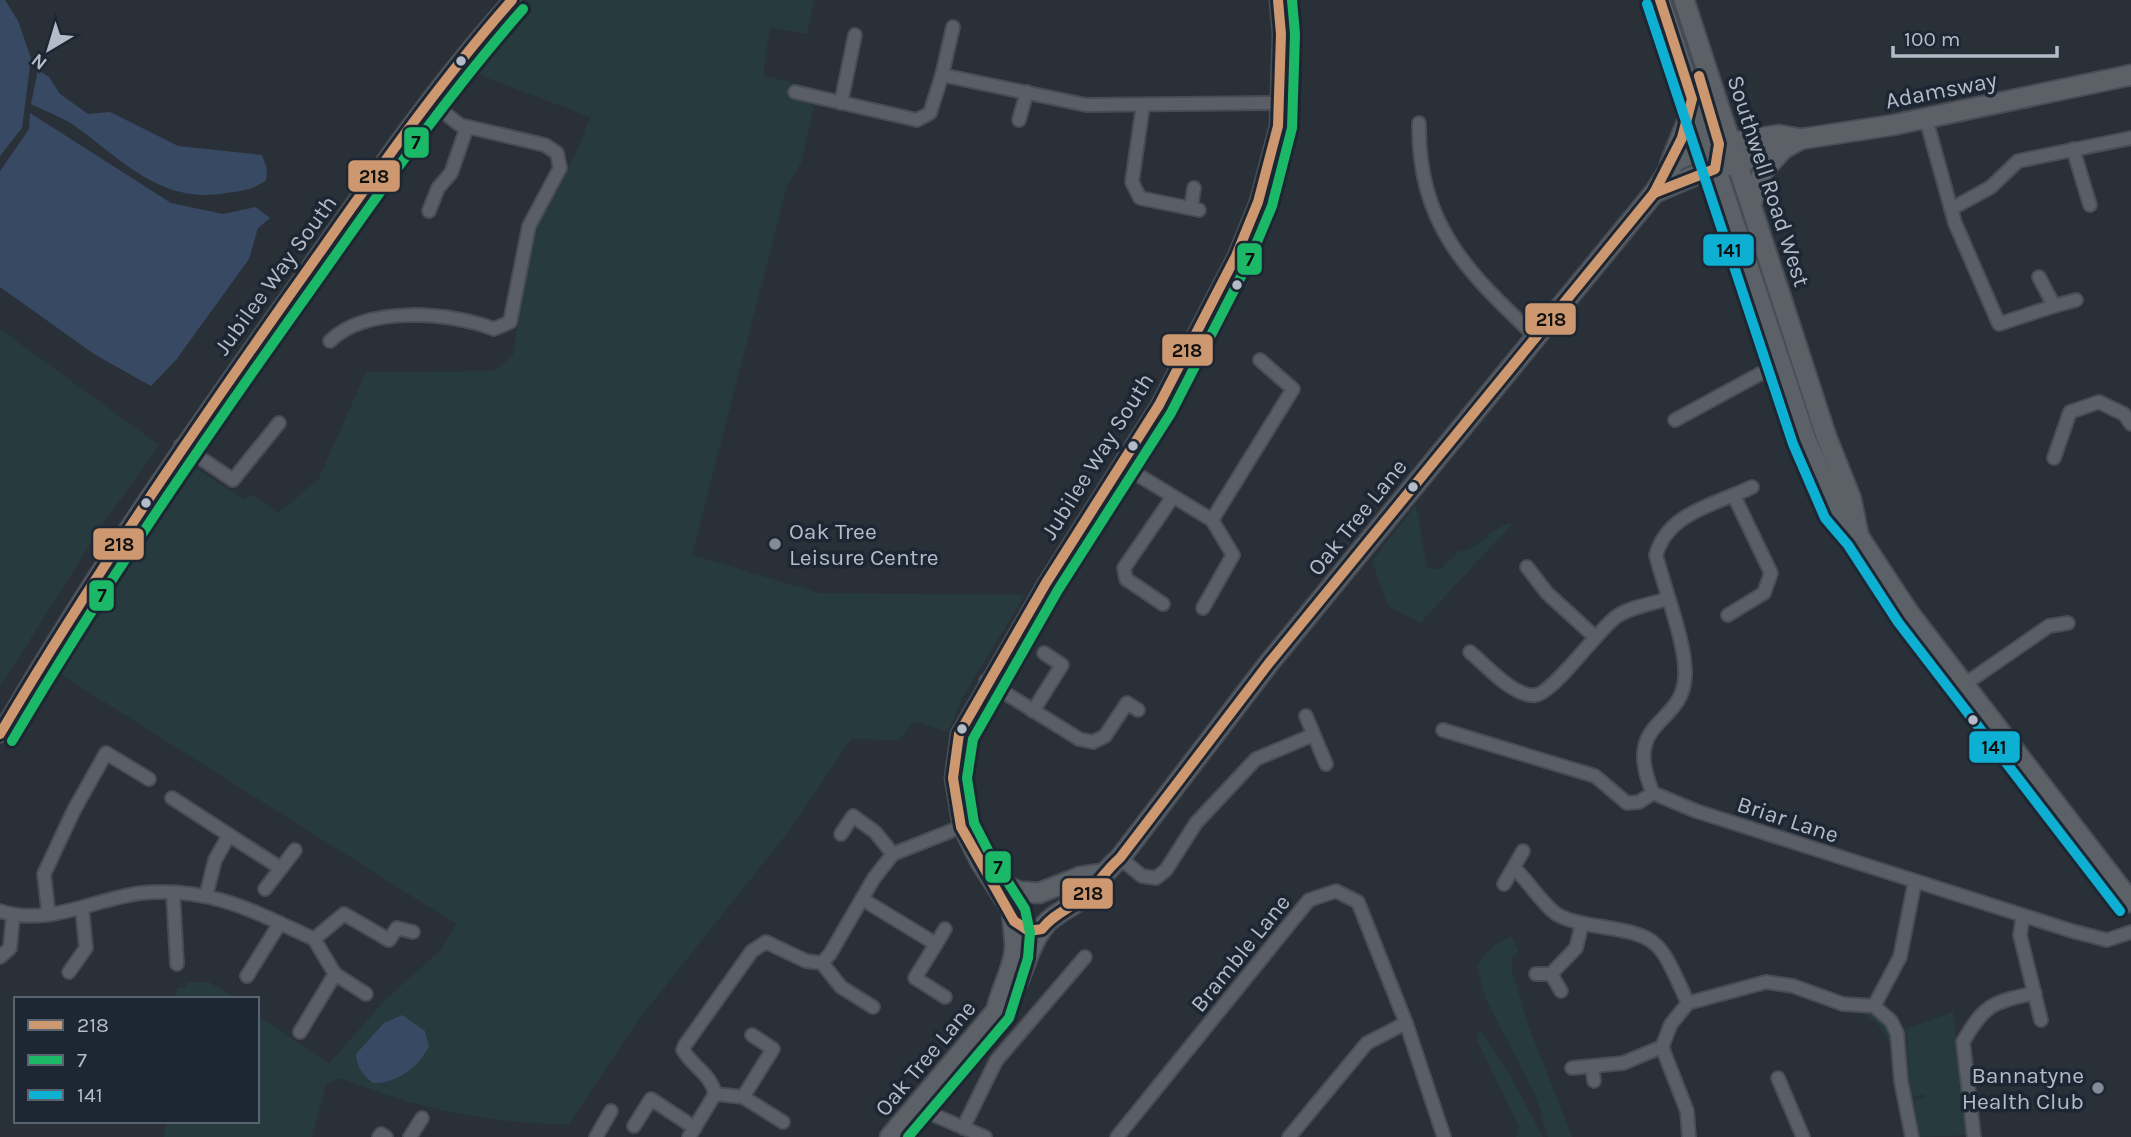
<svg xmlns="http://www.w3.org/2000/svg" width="2131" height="1137" font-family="Karla,sans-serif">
<rect width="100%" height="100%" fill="#2a3038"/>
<g fill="#273a3e">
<path d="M527,0H814L807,34L770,27L763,76L791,82L788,98L814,105L802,161L787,186L692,555L819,593L1025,595L963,696L948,732L914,721L899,740L851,739L792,827L636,1023L569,1124C488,1124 414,1108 340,1078L326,1084L312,1137H164L166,1121H257V1015L329,1064L386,999L441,950L456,924L49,667L186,462L244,499L253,495L278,513L318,480L366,372L495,371L513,355L532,231L575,155L590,117L464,69Z"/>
<path d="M0,329L159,445L101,527L0,687Z"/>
<path d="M1416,505L1427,568L1440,569L1459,551C1481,550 1490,526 1513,523L1420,623L1388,606L1372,561Z"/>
<path d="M1511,936L1519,952L1512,957V971L1529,1027L1572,1137H1548L1536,1097L1485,997L1477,965L1494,945Z"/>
<path d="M186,982H209L237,999H176L177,988L186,987Z"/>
<path d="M1858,1010C1880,1012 1891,1027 1893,1048L1877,1023Z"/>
<path d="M1953,1012L1969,1135L1919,1137L1914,1101L1925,1097L1924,1094L1912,1097L1911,1092L1906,1029Z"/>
<path d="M1482,1032L1509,1073L1543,1137H1516L1519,1127L1478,1042L1477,1033Z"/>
</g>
<g fill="#384963">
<path d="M0,0H5L18,21L31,58L22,128L0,156Z"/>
<path d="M38,70L49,77L60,94L88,114L110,112L178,146L262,155L267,169L266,180C253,190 241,191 226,193C162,205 122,160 75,126C62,117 45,111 31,104Z"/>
<path d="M30,113L171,203L223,214L256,207L270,218L258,228L249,259L176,360L151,386L94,354L0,287V171L29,129Z"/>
<path d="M402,1015L425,1031L429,1046C419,1067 396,1084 373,1083C363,1075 357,1068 356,1054L384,1023Z"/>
</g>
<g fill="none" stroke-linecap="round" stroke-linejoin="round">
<defs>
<g id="minor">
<path d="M942,75L953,27"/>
<path d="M795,92L917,120L930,113L942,75L1086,105L1278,103"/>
<path d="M841,103L855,35"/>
<path d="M1143,105L1132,182L1140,198L1199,210"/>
<path d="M1926,119L1955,223L1999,324L2054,306L2039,277"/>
<path d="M1019,120L1027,92"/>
<path d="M1419,123C1418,224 1466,271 1535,336"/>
<path d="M2073,149L2090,205"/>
<path d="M1191,208L1194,188"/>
<path d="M1951,209L1991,187L2018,161L2131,138"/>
<path d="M429,211L438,188L451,173L467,127"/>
<path d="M2054,306L2076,300"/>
<path d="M330,341C367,305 450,312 494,329L510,322L529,226L560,168L557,153L545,145L460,125L429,101"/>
<path d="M1675,420L1780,363"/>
<path d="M181,445L233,480L279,423"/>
<path d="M2054,458L2070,412L2099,402L2124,414L2131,424"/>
<path d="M1120,464L1212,520L1293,389L1260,360"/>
<path d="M1527,567L1547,593L1595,637"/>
<path d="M1163,604L1126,579L1124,568L1172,498"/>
<path d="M1203,608L1233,555L1212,520"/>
<path d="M1728,615L1764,593L1771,573L1734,496"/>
<path d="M1470,652C1486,665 1514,698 1536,695C1554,692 1597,631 1616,617C1629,607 1652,604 1667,599"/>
<path d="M986,681L1079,739L1093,742L1105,736L1127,703L1138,710"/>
<path d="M1965,684L2049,626L2068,623"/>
<path d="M1033,711L1062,665L1044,653"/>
<path d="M1306,716L1326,764"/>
<path d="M1443,730L1595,776L1627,803L1639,802L1653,793L1696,811L2072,931L2107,940L2131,932"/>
<path d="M1653,793C1621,719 1682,727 1685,677C1687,645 1664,588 1656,555C1668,512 1715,505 1752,487"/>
<path d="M172,798L229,835"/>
<path d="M841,834L853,816L875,832L893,854"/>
<path d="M1120,858L1142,876L1156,878L1166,870L1196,823L1256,759L1313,735"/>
<path d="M1515,869C1529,882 1540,901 1555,913C1564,920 1581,923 1591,925C1663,936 1658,939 1688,1003"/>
<path d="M1504,884L1523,851"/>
<path d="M265,889L295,850"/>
<path d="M173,893L177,964"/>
<path d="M206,896L215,860L229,835L279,867"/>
<path d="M862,899L936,944L915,978L945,997"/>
<path d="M0,911C48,927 94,899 141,893C210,886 255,912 314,939"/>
<path d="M44,915L48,909L44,874L74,810L106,753L149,779"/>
<path d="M2023,916L2020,935L2041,1020"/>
<path d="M314,939L344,914L389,940L397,928L413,932"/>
<path d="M314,939L335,974L366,994"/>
<path d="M936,944L945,929"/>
<path d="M0,957L10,948L13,915"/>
<path d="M822,963L841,987L873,1007"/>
<path d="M69,972L86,948L82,908"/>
<path d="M1536,974H1551L1561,991"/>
<path d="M1551,974L1576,948L1582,924"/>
<path d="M247,976L280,923"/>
<path d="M1874,1006L1900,957L1915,881"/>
<path d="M300,1032L335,974"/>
<path d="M1592,1066L1594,1081"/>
<path d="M1572,1068L1623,1063L1662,1047"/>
<path d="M1778,1078L1803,1137"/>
<path d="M715,1094L743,1097L783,1122"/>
<path d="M743,1097L773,1049L752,1035"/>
<path d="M919,1103L934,1115L985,1137"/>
<path d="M634,1126L651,1099L695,1128"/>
<path d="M963,1128L996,1061L1085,957"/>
<path d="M379,1137L381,1134L386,1137"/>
<path d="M410,1137L422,1118"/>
<path d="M596,1137L611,1111"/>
<path d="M689,1137L715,1094C711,1074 693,1067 683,1050L685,1045L752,951L766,942L806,961L822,963L830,954L874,878L893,854L961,827"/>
<path d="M1117,1137L1309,900L1336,891L1358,902L1406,1023L1444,1137"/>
<path d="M1289,1137L1367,1043L1406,1023"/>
<path d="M1689,1137L1687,1111L1662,1047L1671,1024L1688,1003L1766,982L1793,986L1843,1004L1874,1006L1891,1021L1897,1033L1901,1081L1912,1137"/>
<path d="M1974,1137L1963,1042C1985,1003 1994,1002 2035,993"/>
</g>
<g id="tertiary">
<path d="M0,734C87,582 187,439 289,296C361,195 429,91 512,0"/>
<path d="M992,879L1026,892"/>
<path d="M1012,914L979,863L961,827L953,778L959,734L1046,583L1159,405L1236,256L1258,202L1278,126L1281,34L1278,0"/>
</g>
<g id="primary">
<path d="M1660,0L1806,440L1837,511L1859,537L1909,613L2131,902"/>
<path d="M1684,0L1826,436L1851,499L1858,533"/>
<path d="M1670,164L1687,122L1692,100"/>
<path d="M1654,193L1696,175L1783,149L1801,139"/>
<path d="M1751,204L1763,171L1783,149"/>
<path d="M997,1008C1001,990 1011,973 1014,955C1018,937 1008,917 1015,900L1026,892L1039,893L1080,877L1101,874"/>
<path d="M890,1137L997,1010C1026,982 1021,960 1041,930C1052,913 1072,908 1087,894C1098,882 1107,869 1120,858L1269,663L1654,193L1675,161L1708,146L1779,135L1801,139L1893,125L2131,75"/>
</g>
</defs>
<use href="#minor" stroke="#484c53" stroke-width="16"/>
<use href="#tertiary" stroke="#484c53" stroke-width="19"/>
<use href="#primary" stroke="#484c55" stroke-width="23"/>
<use href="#minor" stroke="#5a5e66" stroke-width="12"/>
<use href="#tertiary" stroke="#5a5e66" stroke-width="16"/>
<use href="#primary" stroke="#5c6168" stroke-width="19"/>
<defs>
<g id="bus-1">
<path d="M1278,0L1281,34L1278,126L1258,202L1236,256L1159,405L1046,583L959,734L953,778L961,827L1014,921L1029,931L1042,929C1054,913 1072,908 1086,895C1098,884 1106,870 1120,858L1269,663L1654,193L1682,138L1692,99L1660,0"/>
<path d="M1654,193L1715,169L1719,144L1699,76"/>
<path d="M0,734C89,583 188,439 289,296C361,195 430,93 512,0"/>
</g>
<g id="bus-2">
<path d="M12,741C101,590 199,447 300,305C372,204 441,102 523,9"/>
<path d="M908,1137L1009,1018L1028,958L1030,933L1025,909L991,856L974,823L967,778L973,739L1058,590L1171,413L1249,261L1272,206L1292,128L1295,34L1292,0"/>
</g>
<path id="bus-3" d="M1647,4L1793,444L1825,518L1848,545L1898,622L2120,911"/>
</defs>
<use href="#bus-1" stroke="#1d2633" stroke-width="16"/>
<use href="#bus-2" stroke="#1d2633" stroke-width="16"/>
<use href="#bus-3" stroke="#1d2633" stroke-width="16"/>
<use href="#bus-1" stroke="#cd976f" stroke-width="10"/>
<use href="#bus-2" stroke="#1ab867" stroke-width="10"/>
<use href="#bus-3" stroke="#0dafd3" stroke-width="10"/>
</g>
<g fill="#b4bcc9" stroke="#1d2633" stroke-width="2.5">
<circle cx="461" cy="61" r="6"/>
<circle cx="1237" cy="285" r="6"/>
<circle cx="1133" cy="446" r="6"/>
<circle cx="1413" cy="487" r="6"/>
<circle cx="146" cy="503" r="6"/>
<circle cx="1973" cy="720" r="6"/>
<circle cx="962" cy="729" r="6"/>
</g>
<g fill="#848b96" stroke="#1d2633" stroke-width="2.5">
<circle cx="775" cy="544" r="7"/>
<circle cx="2098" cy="1088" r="7"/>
</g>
<g text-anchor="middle" stroke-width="7" stroke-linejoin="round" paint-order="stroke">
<g font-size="23" fill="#b4bcc9" stroke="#1d2633">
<text transform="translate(1941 90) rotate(-11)" y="8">Adamsway</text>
<text transform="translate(1769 181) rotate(72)" y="8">Southwell Road West</text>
<text transform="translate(275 275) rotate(-54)" y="8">Jubilee Way South</text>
<text transform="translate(1097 456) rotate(-58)" y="8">Jubilee Way South</text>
<text transform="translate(1357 517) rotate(-51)" y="8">Oak Tree Lane</text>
<text transform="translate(1788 819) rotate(18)" y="8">Briar Lane</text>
<text transform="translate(1240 953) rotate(-51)" y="8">Bramble Lane</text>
<text transform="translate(925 1058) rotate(-50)" y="8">Oak Tree Lane</text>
</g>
<g font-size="23" fill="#b4bcc9" stroke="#1d2633" text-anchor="start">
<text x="789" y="539">Oak Tree<tspan x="789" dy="26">Leisure Centre</tspan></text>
<text x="2084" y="1083" text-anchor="end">Bannatyne<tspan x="2084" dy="26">Health Club</tspan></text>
</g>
</g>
<g stroke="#1d2633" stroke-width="2.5">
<rect x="403" y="126" width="27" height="33" rx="7" fill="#1ab867"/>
<rect x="347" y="159" width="54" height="34" rx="7" fill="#cd976f"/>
<rect x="1702" y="233" width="53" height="34" rx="7" fill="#0dafd3"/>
<rect x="1236" y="242" width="27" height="34" rx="7" fill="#1ab867"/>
<rect x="1524" y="302" width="53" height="34" rx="7" fill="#cd976f"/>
<rect x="1161" y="333" width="53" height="34" rx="7" fill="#cd976f"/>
<rect x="92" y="527" width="53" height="34" rx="7" fill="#cd976f"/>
<rect x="88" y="579" width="27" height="33" rx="7" fill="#1ab867"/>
<rect x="1968" y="730" width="53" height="34" rx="7" fill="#0dafd3"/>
<rect x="984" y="850" width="28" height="34" rx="7" fill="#1ab867"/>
<rect x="1061" y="877" width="53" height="33" rx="7" fill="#cd976f"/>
</g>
<g font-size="19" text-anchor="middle" font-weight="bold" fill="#111">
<text x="416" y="149">7</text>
<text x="374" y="183">218</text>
<text x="1729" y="257">141</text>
<text x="1250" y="266">7</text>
<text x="1551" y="326">218</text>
<text x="1187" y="357">218</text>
<text x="119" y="551">218</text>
<text x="102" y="602">7</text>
<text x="1994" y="754">141</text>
<text x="998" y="874">7</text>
<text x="1088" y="900">218</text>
</g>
<rect x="14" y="997" width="245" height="126" fill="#1d2633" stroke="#59626f" stroke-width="2"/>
<rect x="28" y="1020" width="35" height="10" fill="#cd976f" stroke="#59626f" stroke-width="2"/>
<text x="77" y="1032" font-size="21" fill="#b4bcc9">218</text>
<rect x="28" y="1055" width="35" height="10" fill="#1ab867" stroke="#59626f" stroke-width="2"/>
<text x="77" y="1067" font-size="21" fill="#b4bcc9">7</text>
<rect x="28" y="1090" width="35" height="10" fill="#0dafd3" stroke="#59626f" stroke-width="2"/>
<text x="77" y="1102" font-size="21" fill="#b4bcc9">141</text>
<g transform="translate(49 49) rotate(218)" stroke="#1d2633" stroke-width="5" paint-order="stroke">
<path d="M0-5L12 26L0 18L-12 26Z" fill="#b4bcc9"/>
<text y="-10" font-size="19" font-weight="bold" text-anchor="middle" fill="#b4bcc9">N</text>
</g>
<path d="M1893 46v10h164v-10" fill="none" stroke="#b4bcc9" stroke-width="3.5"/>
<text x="1904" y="46" font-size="21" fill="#b4bcc9" stroke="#1d2633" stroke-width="5" paint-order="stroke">100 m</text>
</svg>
